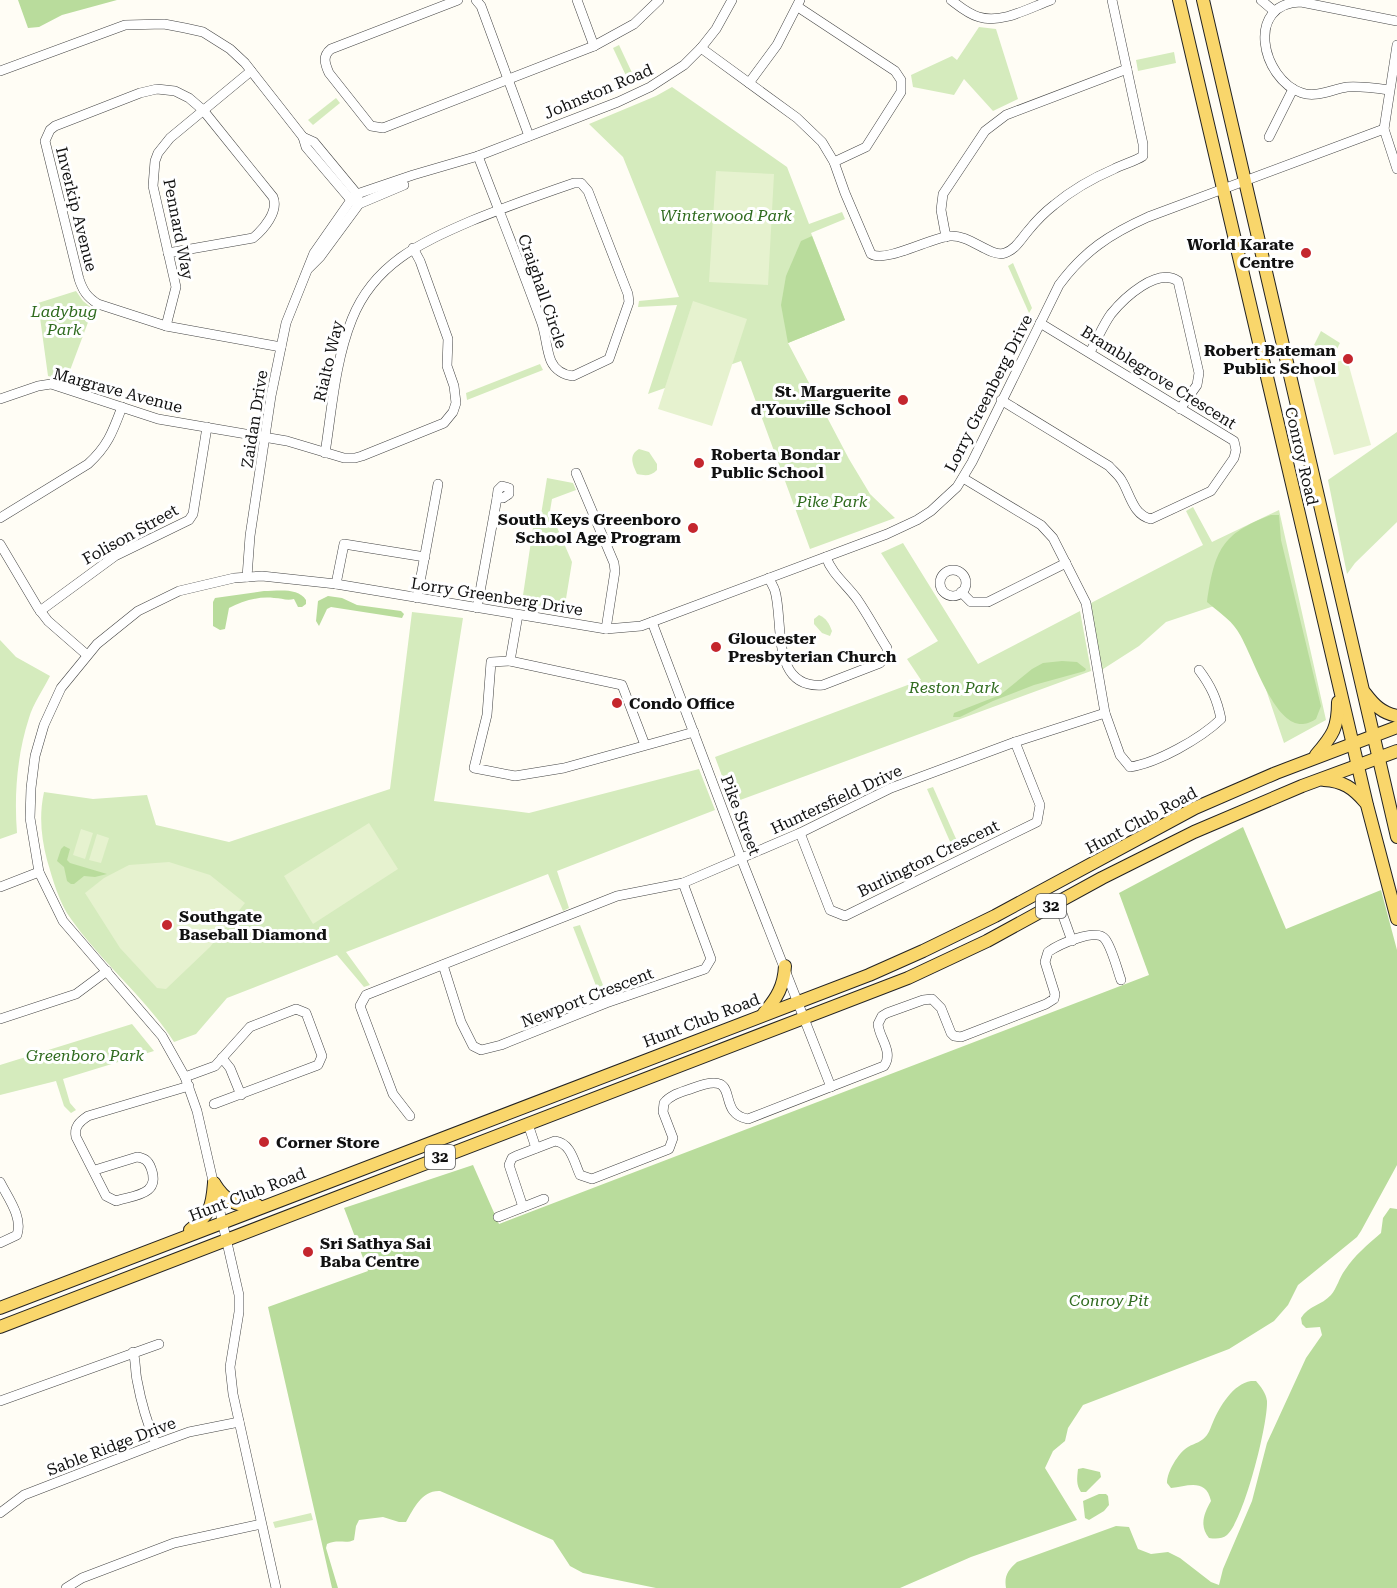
<svg xmlns="http://www.w3.org/2000/svg" width="1397" height="1588" font-family="'Roboto Serif',serif">
<rect width="100%" height="100%" fill="#fffdf5"/>
<g fill="#d5ebbd">
<path d="M979,27L996,29L1018,99L993,111L964,79L954,95L913,87L911,75L952,56L957,60Z"/>
<path d="M619,45L634,77L628,80L613,48Z"/>
<path d="M1174,52L1176,63L1138,71L1136,60Z"/>
<path d="M672,87L787,167L809,224L842,212L845,219L811,233L845,320L788,343L849,459L870,494L895,518L810,549L741,361L648,394L677,305L638,307L639,301L679,297L623,157L589,124L656,96Z"/>
<path d="M336,98L340,103L313,125L308,120Z"/>
<path d="M1013,263L1032,308L1029,313L1008,266Z"/>
<path d="M76,291L83,301L93,309L66,381L48,376L38,303Z"/>
<path d="M1321,331L1340,343L1337,349L1330,352L1314,345Z"/>
<path d="M540,364L543,370L467,400L466,393Z"/>
<path d="M1397,432V522L1355,563L1347,574L1328,480Z"/>
<path d="M639,449L649,452L657,464V470C651,476 646,476 637,474C633,465 628,455 639,449Z"/>
<path d="M547,478L573,483L576,490L552,499L550,511L572,562L564,611L522,602L534,521H540Z"/>
<path d="M1193,507L1212,542L1279,510L1326,720L1284,743L1251,645L1220,604L1166,622L1139,646L1100,671L1091,603L1203,545L1186,511Z"/>
<path d="M903,543L978,664L1080,611L1091,671L732,803L715,757L921,680L907,659L938,641L881,553Z"/>
<path d="M412,612L463,618L434,801L529,813L699,769L715,810L557,871L569,908L563,911L548,874L346,952L370,985L364,987L337,955L227,998L196,1034L174,1042C145,997 102,963 71,919C59,903 53,880 47,860C41,837 39,815 44,792L93,799L147,795L156,825L229,842L390,789Z"/>
<path d="M819,615C826,618 829,623 832,631L830,636L822,633L814,624V619Z"/>
<path d="M0,640L16,657L50,676C43,690 33,704 29,718C17,755 14,795 17,833L0,839Z"/>
<path d="M933,787L961,850L955,853L927,789Z"/>
<path d="M580,925L606,993L600,996L573,927Z"/>
<path d="M132,1024L154,1051L63,1079L70,1103L76,1110L71,1113L64,1106L56,1081L0,1095V1065Z"/>
<path d="M311,1513L313,1520L275,1528L273,1522Z"/>
</g>
<g fill="#b9dc9c">
<path d="M18,0H117L62,15L39,27L28,28Z"/>
<path d="M812,236L845,320L788,343L781,305L786,276L801,241Z"/>
<path d="M1271,515H1279L1281,540L1321,706L1316,719C1313,721 1307,724 1303,724C1272,726 1252,651 1237,630C1230,619 1216,610 1207,602C1215,550 1221,534 1271,515Z"/>
<path d="M264,591C277,591 298,587 306,600V604L302,607H298L294,599C286,601 282,598 274,598C259,596 242,601 229,608L225,629L220,630L213,626V602L215,598Z"/>
<path d="M328,596L342,598L357,605L401,611L404,614L402,618L331,607L327,609L319,626L316,621L318,601Z"/>
<path d="M1062,661L1077,662L1086,669L1085,671L1034,685L993,701L960,717H953L954,713L1000,695L1032,669L1043,663Z"/>
<path d="M1243,827L1286,929L1381,890L1397,950V1165L1361,1231L1357,1237L1298,1285L1288,1305L1274,1321L1229,1349L1083,1405L1068,1428L1065,1441L1053,1451L1045,1468L1077,1520L971,1557L900,1588H656L583,1573L570,1566L553,1540L440,1491C422,1490 414,1508 406,1522H399L383,1517L359,1520L356,1526L354,1540C347,1544 337,1539 327,1544L326,1548L338,1588H332L268,1307L368,1271L344,1208L473,1165L499,1224L1149,975L1119,893Z"/>
<path d="M64,846L70,849L67,860L70,863L107,874L95,877L84,876L74,884H71L67,881L64,867L57,861L61,849Z"/>
<path d="M1390,1208L1397,1209V1588H1006C1004,1576 1008,1570 1017,1562L1116,1526L1129,1527L1138,1549L1151,1554L1168,1552L1180,1558L1211,1582L1219,1585L1223,1569L1252,1501L1267,1443L1306,1358L1322,1335L1320,1327L1306,1328L1302,1324L1301,1318C1308,1306 1322,1305 1331,1295C1337,1288 1339,1278 1345,1270C1355,1255 1367,1245 1381,1233L1383,1218Z"/>
<path d="M1251,1381H1256C1261,1387 1266,1393 1267,1401C1268,1424 1244,1520 1227,1535C1222,1539 1216,1539 1209,1538C1199,1526 1204,1513 1211,1501C1206,1478 1188,1486 1171,1488L1167,1483C1167,1472 1178,1453 1188,1447C1195,1443 1202,1442 1207,1435C1210,1431 1211,1426 1213,1422C1220,1406 1233,1384 1251,1381Z"/>
<path d="M1083,1468L1100,1472L1101,1477L1086,1492H1081C1076,1485 1077,1478 1078,1469Z"/>
<path d="M1099,1494H1106L1108,1496L1109,1505L1104,1511L1089,1520L1085,1518L1083,1501Z"/>
</g>
<g fill="#e6f2cf">
<path d="M716,171L774,174L768,285L709,282Z"/>
<path d="M693,301L747,319L712,426L658,409Z"/>
<path d="M1347,359L1371,445L1334,455L1311,369Z"/>
<path d="M369,823L398,869L313,924L284,876Z"/>
<path d="M81,829L93,833L85,859L73,855Z"/>
<path d="M97,834L109,838L101,863L89,860Z"/>
<path d="M169,862L210,875L245,903L210,947L166,989L157,988L120,948L85,893L104,878L129,865Z"/>
</g>
<g fill="none" stroke-linecap="round" stroke-linejoin="round">
<defs>
<g id="minor">
<path d="M458,0L331,49C322,56 325,64 329,73L371,126L383,128L594,46L634,24L659,0"/>
<path d="M476,0L481,6L529,136"/>
<path d="M577,0L594,46"/>
<path d="M951,0C959,6 968,14 979,17C1002,24 1029,8 1051,0"/>
<path d="M1261,0L1274,11"/>
<path d="M798,7L895,71L901,80V92L866,147L834,162"/>
<path d="M1397,45L1384,129L1397,169"/>
<path d="M701,48L797,118L822,142L834,162L845,193L871,254C886,263 930,238 950,236C969,234 991,258 1005,253C1016,249 1021,239 1028,231C1036,221 1045,212 1054,205C1072,190 1093,178 1114,169C1123,164 1134,162 1143,156V144L1112,0"/>
<path d="M0,71L125,25L164,24L185,28L203,32L230,49L245,63L303,137L306,147L351,200L359,204L404,185"/>
<path d="M749,83L777,45L800,0"/>
<path d="M1389,90C1375,88 1361,86 1347,87C1333,89 1317,98 1302,93C1261,79 1245,3 1301,2L1397,21"/>
<path d="M303,137L314,142L357,194L358,199"/>
<path d="M1269,137L1293,89"/>
<path d="M946,237L941,210L943,194L985,131L1006,115L1127,69"/>
<path d="M168,253L253,238C264,229 279,211 273,197L203,110L189,98L175,91L157,89L140,93L55,126L50,130L45,141L79,279C83,291 87,297 98,304L166,326L281,347"/>
<path d="M309,268L320,257L359,204"/>
<path d="M166,326L176,287L153,186L155,161L158,153L170,138L251,71"/>
<path d="M1090,352C1097,340 1103,325 1111,314C1124,298 1157,267 1178,281L1199,373L1197,385L1180,409"/>
<path d="M0,399L38,386L51,384L158,419L287,441L344,458H355L362,456L444,423L453,412L456,403L454,386L447,366L448,339L420,261L413,248"/>
<path d="M1001,400L1109,466C1113,471 1119,475 1122,481C1130,494 1133,515 1151,519L1211,491L1234,458L1236,450L1234,441L1040,323"/>
<path d="M325,453C332,409 335,361 352,319C374,264 420,243 471,221C505,207 539,195 574,183H581L588,191L628,294L629,302L609,359L573,376C564,375 555,370 551,361C546,349 546,334 541,321C521,266 499,211 478,156"/>
<path d="M576,473L614,563L615,571L606,629"/>
<path d="M963,478L1041,525L1053,538L1086,603L1105,713L1120,755L1130,767C1157,763 1200,739 1221,719C1217,699 1211,686 1199,670"/>
<path d="M502,486L509,488V494L503,498H497L498,490Z"/>
<path d="M0,518L88,464C108,446 113,431 122,407"/>
<path d="M0,544L38,608L48,621L87,655"/>
<circle cx="953" cy="583" r="13"/>
<path d="M247,577L250,536L271,396L286,323L314,253L351,200L357,194L413,175L478,156L618,102L650,87L684,65L701,48L716,29L732,0"/>
<path d="M769,578C771,583 774,587 775,591C784,622 770,689 823,685L880,663L887,655V648C877,632 868,615 857,599C846,584 832,574 826,557"/>
<path d="M336,584L344,544L425,557"/>
<path d="M961,592L971,602H988L1066,563"/>
<path d="M417,598L438,484"/>
<path d="M477,608L497,498"/>
<path d="M40,611L115,556L189,520L193,514L207,427"/>
<path d="M652,622L741,858L831,1087"/>
<path d="M510,661L518,615"/>
<path d="M645,745L622,685L510,661L491,662L487,715L474,768L515,776L564,768L694,732"/>
<path d="M800,833L830,910L845,916L1037,822L1040,805L1015,742"/>
<path d="M0,887L39,872"/>
<path d="M1058,902L1072,941"/>
<path d="M443,965L461,1022L473,1046L481,1050L501,1045L606,1003L705,969L711,959L683,883"/>
<path d="M0,1019L76,994L107,971"/>
<path d="M222,1058L230,1068L241,1095"/>
<path d="M185,1077L215,1066L250,1027L296,1009L306,1013L322,1056L318,1065L214,1104"/>
<path d="M410,1116L393,1094L360,1006L366,995L617,896L683,883L800,833L891,788L1015,742L1105,713"/>
<path d="M528,1124L536,1148"/>
<path d="M95,1170L137,1157C144,1158 148,1160 151,1168C161,1195 135,1195 116,1201L106,1196L76,1137C74,1127 79,1122 88,1116L189,1086"/>
<path d="M0,1182C8,1198 23,1217 17,1235L0,1243"/>
<path d="M523,1207L509,1165L512,1158L516,1156L555,1141C571,1143 574,1162 580,1175L592,1179L669,1149L673,1138L663,1112L664,1103C671,1094 683,1092 693,1088C745,1068 713,1113 748,1119L884,1066C894,1052 879,1038 878,1024L882,1016L887,1013L923,1000L932,999L941,1008L951,1033L954,1036L961,1037L1046,1004L1054,999L1055,994L1045,962L1048,952C1058,945 1096,927 1105,939C1112,948 1117,969 1121,980"/>
<path d="M498,1217L544,1199"/>
<path d="M133,1352C136,1361 135,1371 137,1380C141,1402 147,1423 156,1444"/>
<path d="M0,1401L159,1344"/>
<path d="M0,1513L24,1495L156,1444L189,1432L239,1422"/>
<path d="M66,1588L82,1578L174,1543L261,1524"/>
<path d="M276,1588L233,1394L230,1367L239,1312V1295L197,1111L185,1077L162,1036L63,921L39,872L30,818L31,788L35,756L44,725L61,688L97,644L138,611L179,591L234,578L262,576L336,584L606,629L641,626L887,534L917,520L931,511L957,487L972,462L1059,285C1084,251 1110,234 1148,217L1384,129"/>
</g>
<g id="major">
<path d="M1179,0L1367,805L1397,919"/>
<path d="M1203,0L1397,837"/>
<path d="M1365,693C1374,705 1382,713 1397,716"/>
<path d="M1316,755C1333,735 1338,728 1338,702"/>
<path d="M1324,780C1343,781 1353,788 1365,802"/>
<path d="M764,1013C777,998 784,986 785,966"/>
<path d="M214,1183C225,1201 236,1207 257,1205"/>
<path d="M190,1230C210,1214 212,1208 214,1183"/>
<path d="M0,1308L869,975L923,951L995,916L1195,808L1276,773L1397,727"/>
<path d="M0,1327L908,978L987,941L1102,878L1194,832L1302,786L1397,751"/>
</g>
</defs>
<use href="#minor" stroke="#444" stroke-width="10"/>
<use href="#major" stroke="#222" stroke-width="14"/>
<use href="#minor" stroke="#fff" stroke-width="9"/>
<use href="#major" stroke="#f9d66b" stroke-width="12"/>
</g>
<g fill="#c4262e" stroke="#fff" stroke-width="2">
<circle cx="1306" cy="253" r="6"/>
<circle cx="1348" cy="359" r="6"/>
<circle cx="903" cy="400" r="6"/>
<circle cx="699" cy="463" r="6"/>
<circle cx="693" cy="528" r="6"/>
<circle cx="716" cy="647" r="6"/>
<circle cx="617" cy="703" r="6"/>
<circle cx="167" cy="925" r="6"/>
<circle cx="264" cy="1142" r="6"/>
<circle cx="308" cy="1252" r="6"/>
</g>
<g text-anchor="middle" stroke-width="6" stroke-linejoin="round" paint-order="stroke">
<g fill="#fff" stroke="#585858" stroke-width="1.5">
<rect x="1036" y="894" width="30" height="24" rx="4.5"/>
<rect x="425" y="1145" width="30" height="24" rx="4.5"/>
</g>
<g font-size="15" font-weight="bold" fill="#111">
<text x="1051" y="911">32</text>
<text x="440" y="1162">32</text>
</g>
<g font-size="16" fill="#111" stroke="#fff">
<text transform="translate(598 91) rotate(-23)" y="6">Johnston Road</text>
<text transform="translate(77 209) rotate(76)" y="6">Inverkip Avenue</text>
<text transform="translate(179 229) rotate(79)" y="6">Pennard Way</text>
<text transform="translate(543 291) rotate(71)" y="6">Craighall Circle</text>
<text transform="translate(328 361) rotate(-77)" y="6">Rialto Way</text>
<text transform="translate(1159 377) rotate(32)" y="6">Bramblegrove Crescent</text>
<text transform="translate(118 390) rotate(15)" y="6">Margrave Avenue</text>
<text transform="translate(988 393) rotate(-63)" y="6">Lorry Greenberg Drive</text>
<text transform="translate(254 419) rotate(-81)" y="6">Zaidan Drive</text>
<text transform="translate(1302 456) rotate(77)" y="6">Conroy Road</text>
<text transform="translate(130 534) rotate(-29)" y="6">Folison Street</text>
<text transform="translate(497 596) rotate(9)" y="6">Lorry Greenberg Drive</text>
<text transform="translate(836 799) rotate(-25)" y="6">Huntersfield Drive</text>
<text transform="translate(741 815) rotate(69)" y="6">Pike Street</text>
<text transform="translate(1141 820) rotate(-28)" y="6">Hunt Club Road</text>
<text transform="translate(928 858) rotate(-26)" y="6">Burlington Crescent</text>
<text transform="translate(587 997) rotate(-21)" y="6">Newport Crescent</text>
<text transform="translate(701 1020) rotate(-21)" y="6">Hunt Club Road</text>
<text transform="translate(247 1194) rotate(-21)" y="6">Hunt Club Road</text>
<text transform="translate(111 1446) rotate(-21)" y="6">Sable Ridge Drive</text>
</g>
<g font-size="16" font-style="italic" fill="#2f6b1f" stroke="#fff">
<text x="726" y="221">Winterwood Park</text>
<text x="64" y="317">Ladybug<tspan x="64" dy="18">Park</tspan></text>
<text x="832" y="507">Pike Park</text>
<text x="954" y="693">Reston Park</text>
<text x="85" y="1061">Greenboro Park</text>
<text x="1109" y="1306">Conroy Pit</text>
</g>
<g font-size="16" font-weight="bold" fill="#111" stroke="#fff" text-anchor="start">
<text x="1294" y="250" text-anchor="end">World Karate<tspan x="1294" dy="18">Centre</tspan></text>
<text x="1336" y="356" text-anchor="end">Robert Bateman<tspan x="1336" dy="18">Public School</tspan></text>
<text x="891" y="397" text-anchor="end">St. Marguerite<tspan x="891" dy="18">d'Youville School</tspan></text>
<text x="711" y="460">Roberta Bondar<tspan x="711" dy="18">Public School</tspan></text>
<text x="681" y="525" text-anchor="end">South Keys Greenboro<tspan x="681" dy="18">School Age Program</tspan></text>
<text x="728" y="644">Gloucester<tspan x="728" dy="18">Presbyterian Church</tspan></text>
<text x="629" y="709">Condo Office</text>
<text x="179" y="922">Southgate<tspan x="179" dy="18">Baseball Diamond</tspan></text>
<text x="276" y="1148">Corner Store</text>
<text x="320" y="1249">Sri Sathya Sai<tspan x="320" dy="18">Baba Centre</tspan></text>
</g>
</g>
</svg>
